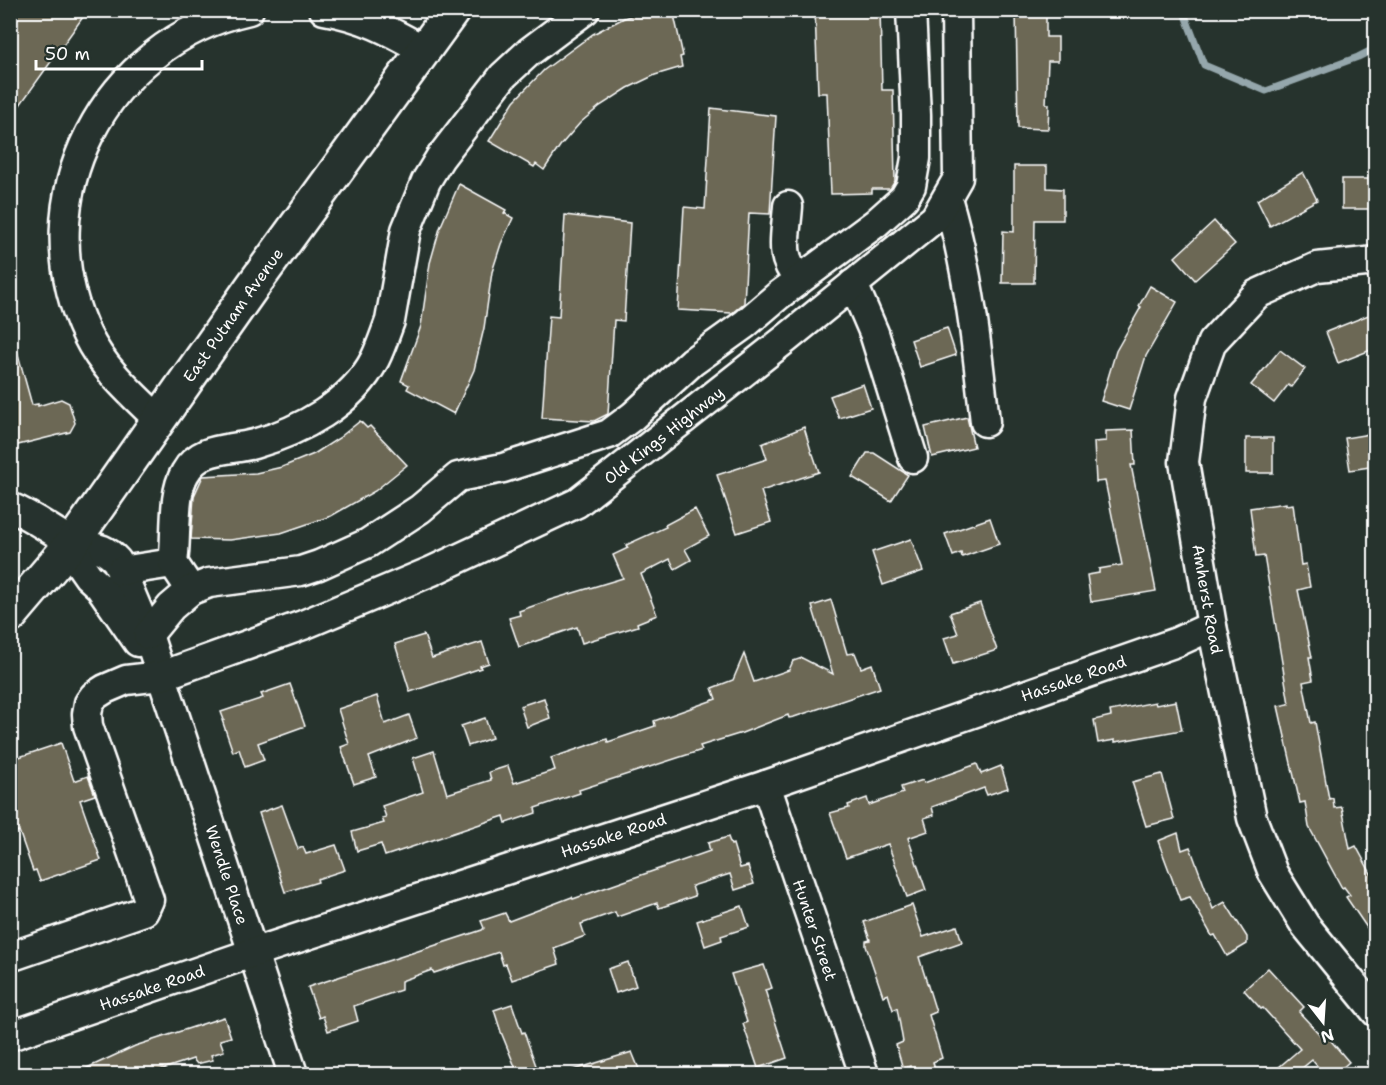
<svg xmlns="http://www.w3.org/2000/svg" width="1386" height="1085" font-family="'Shantell Sans',sans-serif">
<rect width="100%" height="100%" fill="#26332d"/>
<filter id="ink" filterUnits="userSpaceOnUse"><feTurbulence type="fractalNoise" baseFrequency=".0167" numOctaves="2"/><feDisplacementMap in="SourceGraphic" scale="12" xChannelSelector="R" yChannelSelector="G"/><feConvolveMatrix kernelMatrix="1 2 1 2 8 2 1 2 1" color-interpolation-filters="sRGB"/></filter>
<g filter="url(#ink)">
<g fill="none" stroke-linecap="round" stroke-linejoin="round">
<path stroke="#95a7ac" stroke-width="7" d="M1183,10L1204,65L1266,91L1358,57L1376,48"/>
</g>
<g fill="#6c6855" stroke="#fff" stroke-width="1.5">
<path d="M10,10H88L10,119Z"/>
<path d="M648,10H673L683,56L680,57L682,67L655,75L628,88L600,106L580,123L560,146L544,170L536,164L534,167L489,141L514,101L544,70L593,34L624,18Z"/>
<path d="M815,10H880L882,90H893L895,181L890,189H872V193L831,194L827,93H818Z"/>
<path d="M1016,10H1046V37H1058V61H1048L1046,104H1049L1048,129L1018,128Z"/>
<path d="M711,108L776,116L770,214L749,213L744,303L732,313L678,310L684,207L705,209Z"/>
<path d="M1014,166H1047V188L1063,189V220H1035L1034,283H1002L1003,231L1014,232Z"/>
<path d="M1303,172L1317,200L1270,226L1257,200Z"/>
<rect x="1342" y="179" width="34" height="30"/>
<path d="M459,184L506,210L504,213L513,218L501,244L492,272L484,328L474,370L454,414L407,389L409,385L401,381L421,326L430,263L440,228Z"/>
<path d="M565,215L630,223L624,321L614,320L608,414L594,421L542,418L549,316L559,317Z"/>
<path d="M1214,221L1235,244L1195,280L1175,257Z"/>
<path d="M1150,286L1177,302L1146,356L1129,410L1101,401L1116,351L1141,307L1139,306Z"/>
<path d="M1376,312V348L1338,363L1326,332Z"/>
<path d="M947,328L956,355L920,367L911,340Z"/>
<path d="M16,347L32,405L38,404V406L61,399L69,403L75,423L70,432L10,447V348Z"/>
<path d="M1280,350L1305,369L1291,387L1288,385L1274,403L1251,385Z"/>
<path d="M863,384L871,408L839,418L830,396Z"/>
<path d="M967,417L974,447L932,457L925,427Z"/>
<path d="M360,421L367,428L370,426L407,465L375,491L331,516L281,533L230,540L191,539L194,496L203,476L256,473L282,467L314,454L339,438Z"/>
<path d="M804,427L812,454H813L819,472L761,491L771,522L737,533L717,475L767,459L762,444Z"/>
<path d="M1133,430L1135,465H1131L1156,591L1091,602L1087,575L1099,573V569L1122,565L1105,481L1096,482L1094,442L1106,441V431Z"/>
<path d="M1376,433V466L1350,470L1345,438Z"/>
<rect x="1246" y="438" width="27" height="35"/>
<path d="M867,453H874L908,475L891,501L852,477Z"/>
<path d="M1286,503V505L1293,504L1301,565L1306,564L1310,587L1298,590L1312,657H1309L1313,680L1303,682L1311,723L1315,722L1329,799L1333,798L1334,808L1342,807L1350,849L1356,846L1376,883V941L1346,897L1350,895L1344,887L1342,888L1309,827L1305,802L1300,803L1278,706L1289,704L1264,556L1256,557L1250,508Z"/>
<path d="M695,509L709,536L685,549L691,560L675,569L670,559L641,574L657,615L637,623L638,626L582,643L577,627L519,647L509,618L520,615L519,611L550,600L623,578L613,555L628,548L626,545L666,527L665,525Z"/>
<path d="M990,518L999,544L962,557L961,553L953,556L945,534Z"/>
<path d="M911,539L923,571L883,585L872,552Z"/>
<path d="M831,600L847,654L855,653L861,668L872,664L880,688L794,717L789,718L788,715L742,733L700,746L702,750L579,790L580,793L535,808L536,813L506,823L504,816L385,856L381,844L357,851L352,832L384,823L382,818L386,817L382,806L423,792L413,758L434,751L447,794L491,780L489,772L508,766L514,783L555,770L551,758L607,739L608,742L655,726L654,721L716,699L712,688L733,680L744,654L754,682L789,670L793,661L802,658L833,674L812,606Z"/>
<path d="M980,603L997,650L953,664L944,638L958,634L950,613Z"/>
<path d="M424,635L432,658L482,642L489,663L480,666L481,668L410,692L395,644Z"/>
<path d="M290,684L305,726L258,743L264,760L245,767L239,749L233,752L222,720H224L221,712L263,698L261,694Z"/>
<path d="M377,696L385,724L409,715L417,738L369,757L376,777L354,784L341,747L349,744L338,709Z"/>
<path d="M544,698L550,718L527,727L520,706Z"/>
<path d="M1176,701L1182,730L1115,742V740L1098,743L1094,720L1111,716L1110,711L1155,702L1156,705Z"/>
<path d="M485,718L492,738L468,746L461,726Z"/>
<path d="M61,743L74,781L88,776L95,795L80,800L101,860L40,881L36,870L33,871L19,831L10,834V760Z"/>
<path d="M977,764L981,774L1001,766L1008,788L987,795L984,788L932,807L934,815L924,818L928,831L908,838L926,890L907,897L888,844L846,858L830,813L849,808L848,805L867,798L869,805L903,793L901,787L923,780L924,783Z"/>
<path d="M1162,774L1174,819L1146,826L1132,782Z"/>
<path d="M282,805L298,849L303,847L306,854L336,845L345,870L317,879L318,882L285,892L259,813Z"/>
<path d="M1178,833L1182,850L1190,847L1213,909L1225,902L1247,937V944L1227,956L1215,935L1212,936L1190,897L1180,900L1158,841Z"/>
<path d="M728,837L731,845L733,844L740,868L748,866L754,884L735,890L730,874L692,886L695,896L659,908L657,903L617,917L615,912L581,924L585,936L554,948L559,964L512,980L506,964L503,965L499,952L434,973L432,970L401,981V990L354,1006L358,1021L328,1031L323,1016L319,1018L308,987L482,930L484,928L481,921L505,913L509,921L572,897L573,899L710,851L708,843Z"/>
<path d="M912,905L923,937L957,926L962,942L919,957L936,1012L929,1015L942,1058L933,1062L936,1074H912L910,1066L903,1069L896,1045L903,1042L897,1008L893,1010L888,994L883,996L866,946V941L870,940L864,922Z"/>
<path d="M742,906L749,927L721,936L722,940L705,946L697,921Z"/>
<path d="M628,962L636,986L616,993L608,969Z"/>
<path d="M764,965L772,988L765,990L787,1058L758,1068L743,1024L747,1022L731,974Z"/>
<path d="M1268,968L1304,1007L1299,1012L1323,1038L1326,1035L1349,1062L1335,1074H1324L1312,1060L1295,1074L1272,1073L1300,1049L1263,1008L1261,1009L1244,990Z"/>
<path d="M512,1004L522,1033L524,1032L539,1074H518L501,1032L494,1010Z"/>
<path d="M224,1017L231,1037L220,1040L224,1051L211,1055L213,1060L197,1064L193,1059L148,1074H74L135,1046Z"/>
<path d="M632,1052L641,1074H574L573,1070Z"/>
</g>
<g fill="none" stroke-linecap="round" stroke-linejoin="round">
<defs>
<g id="minor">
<path d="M324,10C365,17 388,30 424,50"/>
<path d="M947,198C969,271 977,346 985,422"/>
<path d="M788,206C786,237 778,256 799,280"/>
<path id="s1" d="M1376,261L1317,267L1257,294L1212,342L1192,398L1184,462L1212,626L1252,818L1273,873L1305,925L1376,1012"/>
<path d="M853,284L874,333L913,458"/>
<path d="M160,421C132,394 104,370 87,335C22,199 105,42 249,10"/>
<path id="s2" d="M10,507C32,516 50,530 70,541C89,551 98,541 117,561L148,635L293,1074"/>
<path d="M73,542L81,566L88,576L100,587L138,642"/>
<path d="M121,571L173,563"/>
<path d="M191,590L173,563C177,538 172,494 185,473C200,446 228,451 254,444C300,431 352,404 375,359C381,347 385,334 390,321L406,230L426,181L440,158L503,76L529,52L585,10"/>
<path d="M148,635L171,607L191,590L209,583L301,571L319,565L368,543L420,509L458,477L503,468L609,434L633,416L692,362L745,324L779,295L876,223L904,198L911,186L916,158V115L911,10"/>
<path id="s3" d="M766,785L864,1074"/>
<path id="s4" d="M10,957L144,911L149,900L88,726L87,714L89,703L94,696L105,689L126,680L161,676L303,625L432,571L577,503L787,338L935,218L958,178L956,10"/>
<path id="s5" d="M10,1036L252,953L766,785L1177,642L1212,626"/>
</g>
<g id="major">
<path id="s6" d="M10,616L73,542L252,287L453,10"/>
</g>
</defs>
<use href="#minor" stroke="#fff" stroke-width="33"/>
<use href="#major" stroke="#fff" stroke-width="38"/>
<use href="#minor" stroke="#26332d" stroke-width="28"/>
<use href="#major" stroke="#26332d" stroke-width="33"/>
</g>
</g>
<g text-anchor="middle" stroke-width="4.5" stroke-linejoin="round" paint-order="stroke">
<g font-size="16" fill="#fff" stroke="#26332d">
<text dy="6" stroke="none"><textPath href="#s6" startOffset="375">East Putnam Avenue</textPath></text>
<text dy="6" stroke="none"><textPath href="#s4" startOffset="1002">Old Kings Highway</textPath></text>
<text dy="6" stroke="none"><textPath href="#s1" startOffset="454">Amherst Road</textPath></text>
<text dy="6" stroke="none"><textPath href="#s5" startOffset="1122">Hassake Road</textPath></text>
<text dy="6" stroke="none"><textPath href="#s5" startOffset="636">Hassake Road</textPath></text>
<text dy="6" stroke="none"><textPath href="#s2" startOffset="454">Wendle Place</textPath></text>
<text dy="6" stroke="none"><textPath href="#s3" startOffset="153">Hunter Street</textPath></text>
<text dy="6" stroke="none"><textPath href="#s5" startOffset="150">Hassake Road</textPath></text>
</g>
</g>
<rect width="1386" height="1085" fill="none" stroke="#26332d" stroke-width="36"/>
<rect x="18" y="18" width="1350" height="1049" fill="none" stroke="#fff" stroke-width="2" filter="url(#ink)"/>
<g transform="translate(1323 1022) rotate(163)" stroke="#26332d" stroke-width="4.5" paint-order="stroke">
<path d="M0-4.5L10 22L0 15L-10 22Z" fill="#ffffff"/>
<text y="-9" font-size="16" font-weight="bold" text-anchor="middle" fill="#ffffff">N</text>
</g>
<path d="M36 60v9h166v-9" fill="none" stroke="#ffffff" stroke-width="3"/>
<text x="45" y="60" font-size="18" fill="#ffffff" stroke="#26332d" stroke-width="4.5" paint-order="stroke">50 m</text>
</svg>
